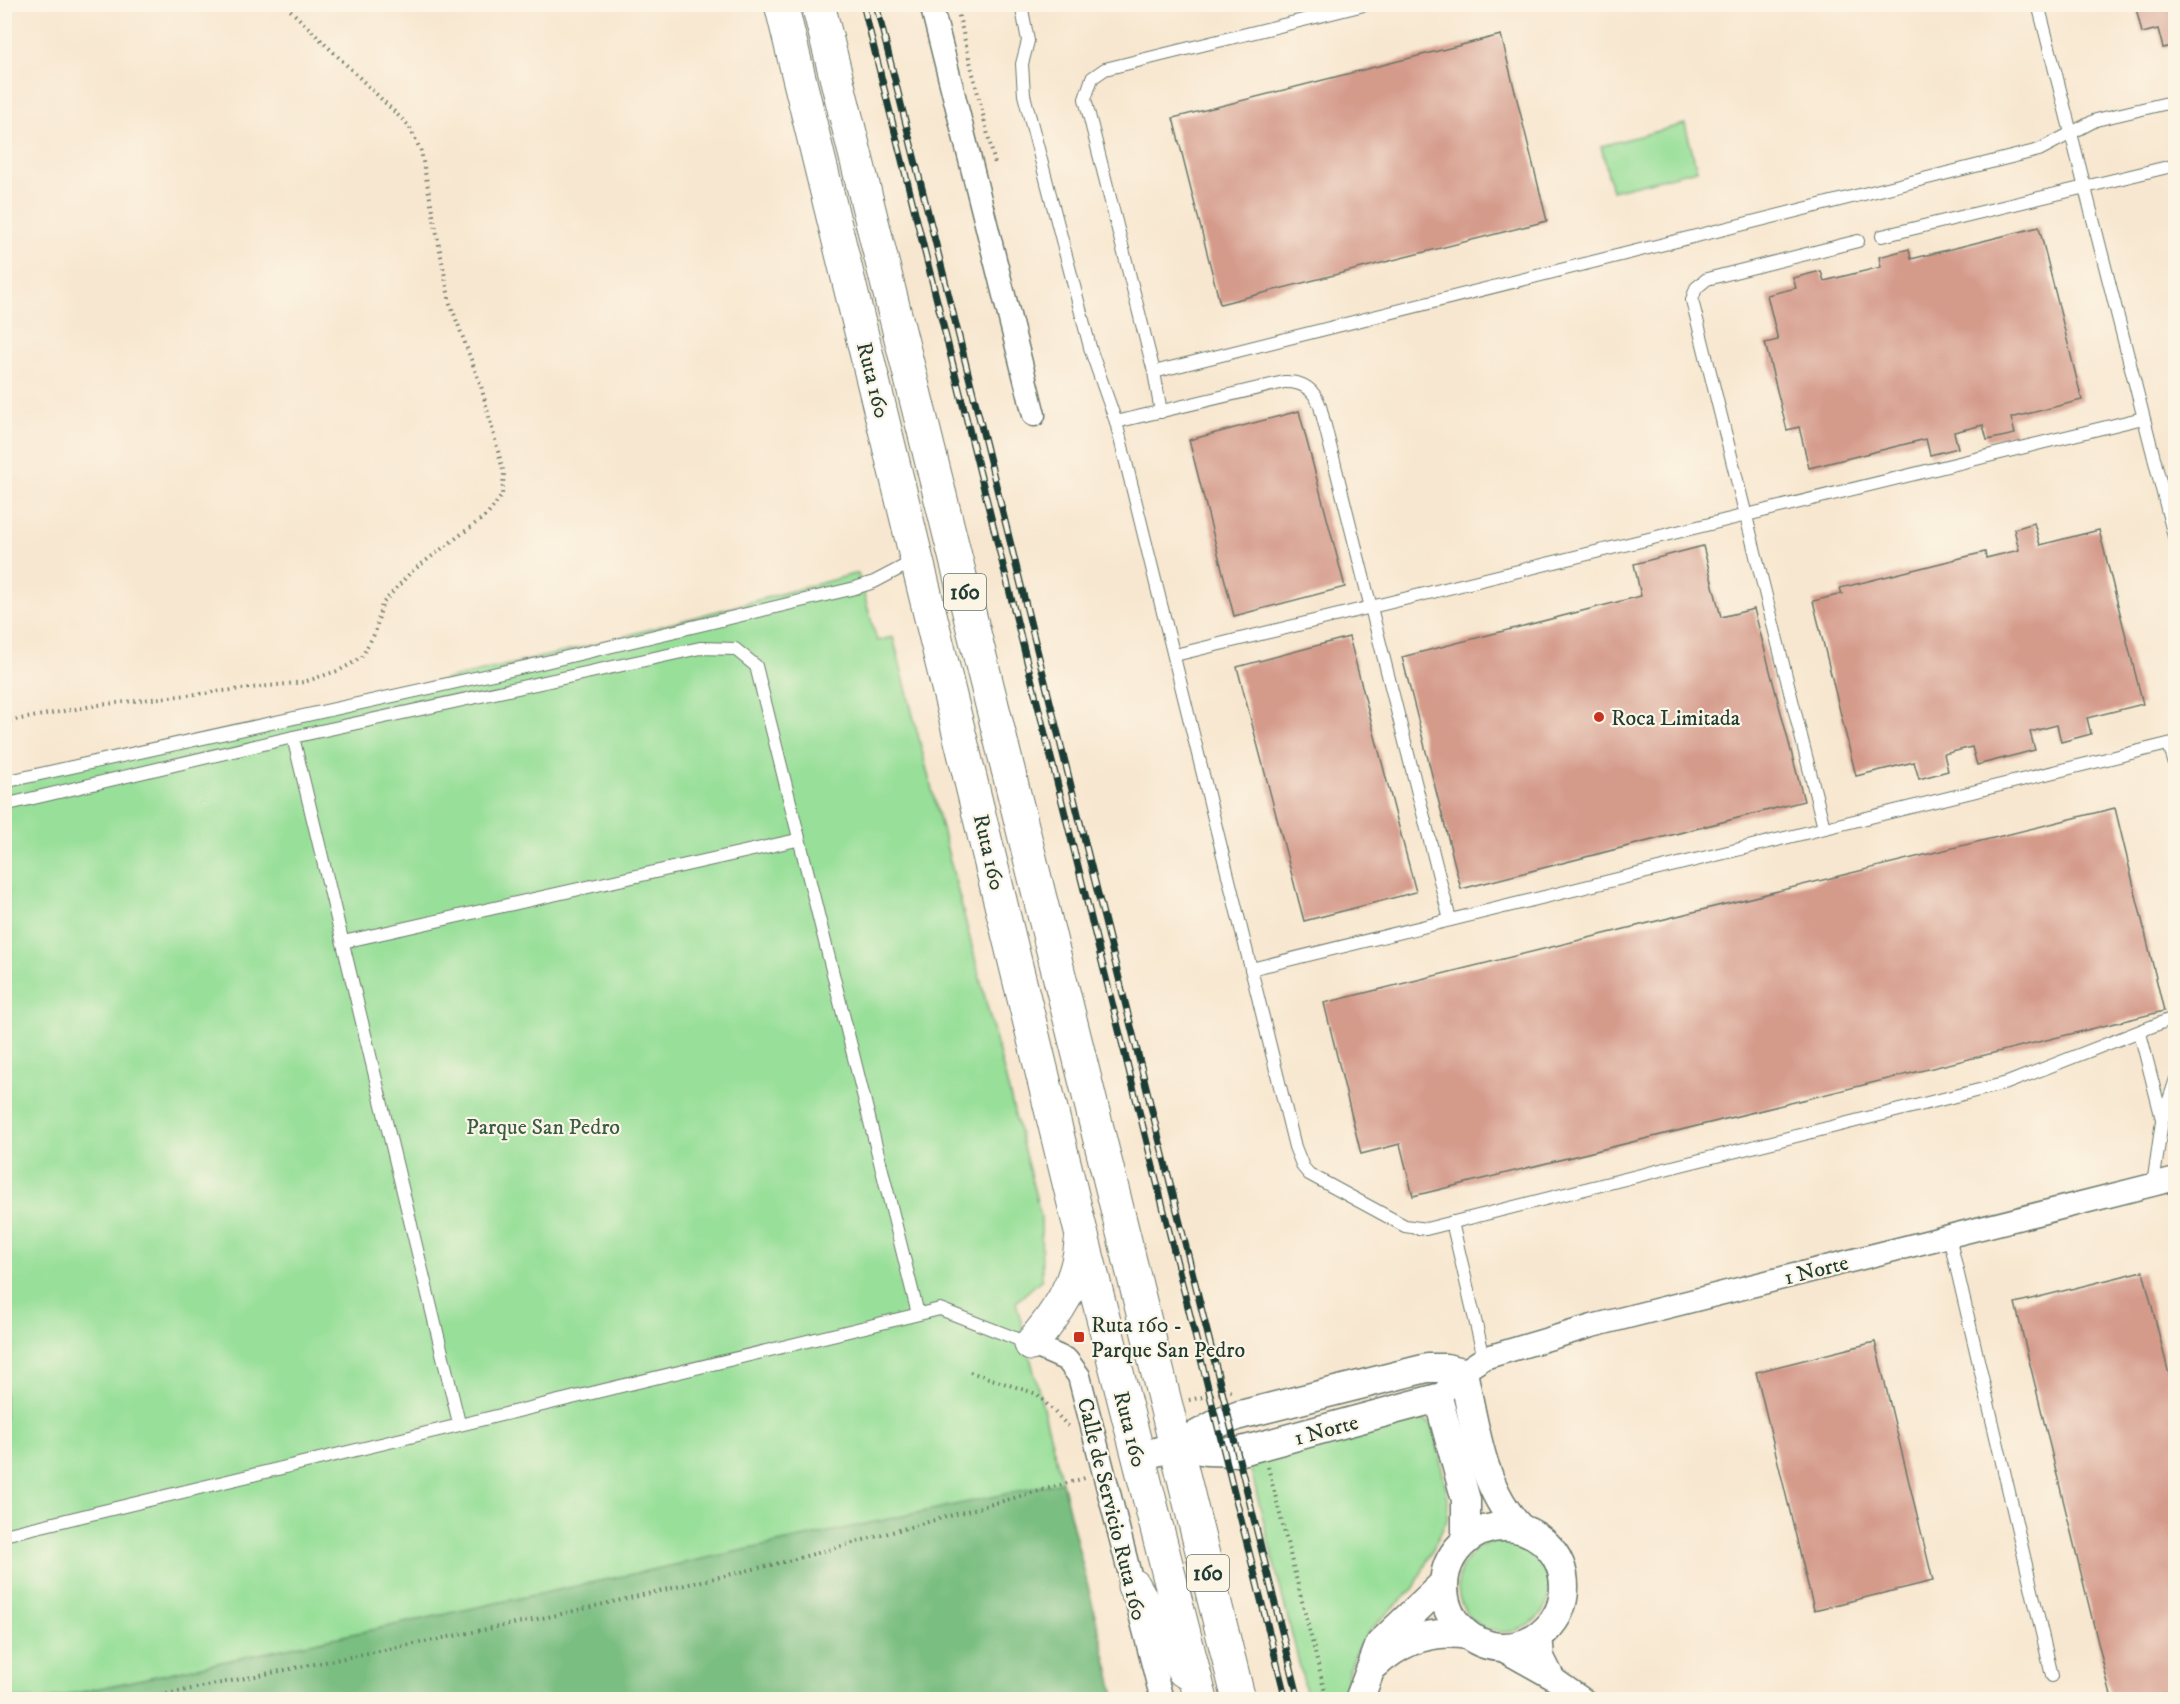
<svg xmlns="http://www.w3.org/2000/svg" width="2180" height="1704" font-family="'IM FELL DW Pica',serif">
<rect width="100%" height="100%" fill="#fcf5e5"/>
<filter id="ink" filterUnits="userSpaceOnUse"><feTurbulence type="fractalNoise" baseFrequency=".0167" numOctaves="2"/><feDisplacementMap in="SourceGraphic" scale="12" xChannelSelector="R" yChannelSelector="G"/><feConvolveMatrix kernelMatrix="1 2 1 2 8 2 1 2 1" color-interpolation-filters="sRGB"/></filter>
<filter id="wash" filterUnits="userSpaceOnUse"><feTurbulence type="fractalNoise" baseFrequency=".008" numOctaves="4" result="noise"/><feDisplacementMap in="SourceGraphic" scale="24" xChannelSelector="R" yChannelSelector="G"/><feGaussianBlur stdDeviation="1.35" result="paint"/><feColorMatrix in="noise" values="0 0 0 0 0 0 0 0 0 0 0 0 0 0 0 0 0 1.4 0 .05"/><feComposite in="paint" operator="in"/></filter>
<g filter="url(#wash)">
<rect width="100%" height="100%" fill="#f8e7d0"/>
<g fill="#98df99" stroke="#5c8e66" stroke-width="1.5">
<path d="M1685,124L1697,170L1612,191L1601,146Z"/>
<path d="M858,573L877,641L893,637L1041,1217L1042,1279L1016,1302L1062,1482L49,1699H5L4,783L585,647Z"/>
<path d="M1420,1420L1429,1423L1434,1429L1448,1499L1447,1520L1414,1588L1371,1629L1358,1648L1348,1673L1343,1699H1308L1249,1463L1255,1459Z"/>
<circle cx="1504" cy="1586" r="46"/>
</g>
<path fill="#7abe81" stroke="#4c7e5a" stroke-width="1.5" d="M1062,1482L1116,1699H49Z"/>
<g id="blocks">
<g fill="#d49a8a">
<path d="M2135,4H2176V45L2163,48L2158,29L2142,33Z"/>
<path d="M1501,35L1547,221L1220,304L1173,118Z"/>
<path d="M2039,227L2082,400L2011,418L2015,434L1987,440L1983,425L1954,432L1958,448L1930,455L1926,439L1809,468L1799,427L1787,430L1765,343L1778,340L1767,295L1796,288L1793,278L1821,271L1824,281L1881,267L1879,257L1909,249L1911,259Z"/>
<path d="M1299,411L1345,587L1234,616L1189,440Z"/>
<path d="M2034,523L2040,545L2099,530L2143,704L2087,718L2091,734L2061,742L2057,725L2030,732L2035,750L1977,765L1972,747L1944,754L1948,771L1919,779L1914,762L1856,776L1813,601L1842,594L1840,588L1985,552L1986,558L2019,550L2014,529Z"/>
<path d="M1703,546L1721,617L1754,609L1804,801L1461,889L1402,657L1641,596L1634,564Z"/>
<path d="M1349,637L1416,892L1304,921L1237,667Z"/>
<path d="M2115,808L2164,1011L1413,1196L1400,1144L1361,1154L1324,1003Z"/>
<path d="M2143,1271L2176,1402V1690L2137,1700H2112L2015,1303Z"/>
<path d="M1875,1342L1933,1581L1814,1610L1756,1372Z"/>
</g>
</g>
</g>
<g filter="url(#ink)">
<use href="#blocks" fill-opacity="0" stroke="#6b786b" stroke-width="1.5"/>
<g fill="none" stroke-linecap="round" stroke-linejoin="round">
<defs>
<g id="service">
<path d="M1021,4L1028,41L1022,64L1024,95L1091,351L1116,422L1295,1147L1303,1167L1309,1174L1405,1226L1426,1229L2007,1083L2176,1017"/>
<path d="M2038,4L2176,544"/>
<path d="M1882,236L2176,165"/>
<path d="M1154,372L2039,150L2096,120L2176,101"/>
<path d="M1161,412L1154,372L1085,99L1092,78L1105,69L1368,4"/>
<path d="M1116,422L1284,382C1302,381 1314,389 1320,406L1450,920"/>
<path d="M1175,655L2143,418"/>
<path d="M293,737L459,1423"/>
<path d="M2169,744L2176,768"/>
<path d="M4,782L529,666L855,588L874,582L914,561"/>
<path d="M4,805L293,737L700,648L735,649L756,666L918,1314"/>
<path d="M1824,828L1692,300L1696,288L1707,279L1858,241"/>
<path d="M343,942L797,840"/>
<path d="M1251,969L2176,742"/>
<path d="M2140,1033L2162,1119"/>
<path d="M2153,1185L2162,1121L2176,1079"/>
<path d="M1452,1222L1484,1358"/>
<path d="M1949,1236L2052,1676"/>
<path d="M4,1535L940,1309L1030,1344"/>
</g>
<g id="minor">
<path d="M931,4L1034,415"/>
<path d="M1031,1344L1067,1360L1079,1376L1162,1700"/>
<path d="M1438,1398L1463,1372L1484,1358L1592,1326L2176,1179"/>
<path d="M1541,1635L1543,1657L1554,1679"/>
<path d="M1497,1647L1554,1679L1584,1700"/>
</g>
<g id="tertiary">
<path d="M1177,1446L1207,1451L1238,1452L1438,1398L1466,1500V1540"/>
<path d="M1138,1457L1177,1446L1218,1423L1240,1415L1427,1368H1446L1463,1372C1475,1426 1481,1487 1520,1528"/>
<circle cx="1504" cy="1587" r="60"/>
<path d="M1375,1665C1401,1641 1432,1629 1467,1635"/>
<path d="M1359,1700L1380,1644L1443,1584"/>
</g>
<g id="trunk">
<path d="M781,4L1081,1232L1201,1700"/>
<path d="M818,4L1239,1700"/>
<path d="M1031,1344C1057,1314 1078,1284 1081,1242"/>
<path d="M1134,1586L1183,1670"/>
</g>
</defs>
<use href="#service" stroke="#6b786b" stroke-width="14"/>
<use href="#minor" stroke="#6b786b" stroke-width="25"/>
<use href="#tertiary" stroke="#6b786b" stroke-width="31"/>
<use href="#trunk" stroke="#6b786b" stroke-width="35"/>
<g stroke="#6b786b" stroke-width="4" stroke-dasharray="1.5 4.5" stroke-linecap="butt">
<path d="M956,4L995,164"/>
<path d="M4,722L98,705L304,682L340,670L361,658L375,633L382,604L411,572L488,514L502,495L504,474L481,386L450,303L421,151L409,126L284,4"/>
<path d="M970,1372L1037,1394L1071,1429"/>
<path d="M1189,1400L1231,1391"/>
<path d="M1268,1467L1327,1700"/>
<path d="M137,1700L557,1615L792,1560L1085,1478"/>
</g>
<use href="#service" stroke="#fff" stroke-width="12"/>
<use href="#minor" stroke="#fff" stroke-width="22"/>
<use href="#tertiary" stroke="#fff" stroke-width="28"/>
<use href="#trunk" stroke="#fff" stroke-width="33"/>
<defs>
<g id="rail">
<path d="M863,4L1286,1700"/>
<path d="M876,4L1299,1700"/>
</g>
</defs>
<use href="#rail" stroke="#1f3d34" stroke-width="7"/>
<use href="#rail" stroke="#fcf5e5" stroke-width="4.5" stroke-dasharray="14" stroke-linecap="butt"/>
</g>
</g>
<g fill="#c8321e" stroke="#fcf5e5" stroke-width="2">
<circle cx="1599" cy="717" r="6"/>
<rect x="1073" y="1331" width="12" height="12" rx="3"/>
</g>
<g text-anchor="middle" stroke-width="4.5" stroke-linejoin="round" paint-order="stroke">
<g fill="#fcf5e5" stroke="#617469" stroke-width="1.5">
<rect x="944" y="574" width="42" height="36" rx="4.5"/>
<rect x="1187" y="1555" width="42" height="36" rx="4.5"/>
</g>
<g font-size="21" font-weight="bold" fill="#1f3d34">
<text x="965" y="599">160</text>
<text x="1208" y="1580">160</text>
</g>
<g font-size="22" fill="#1f3d34" stroke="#fcf5e5">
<text transform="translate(874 380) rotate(76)" y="8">Ruta 160</text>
<text transform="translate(990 852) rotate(77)" y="8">Ruta 160</text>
<text transform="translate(1816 1269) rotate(-14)" y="8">1 Norte</text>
<text transform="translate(1131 1429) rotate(76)" y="8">Ruta 160</text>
<text transform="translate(1326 1429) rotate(-15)" y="8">1 Norte</text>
<text transform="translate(1113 1509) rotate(76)" y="8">Calle de Servicio Ruta 160</text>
</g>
<g font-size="22" fill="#1f3d34" stroke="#fcf5e5" text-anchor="start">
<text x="1611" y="725">Roca Limitada</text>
<text x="1091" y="1332">Ruta 160 -<tspan x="1091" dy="25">Parque San Pedro</tspan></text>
</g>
<g font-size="22" fill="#375d48" stroke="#fcf5e5">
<text x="543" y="1134">Parque San Pedro</text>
</g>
</g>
<rect width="2180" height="1704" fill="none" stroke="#fcf5e5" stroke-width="24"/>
</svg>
